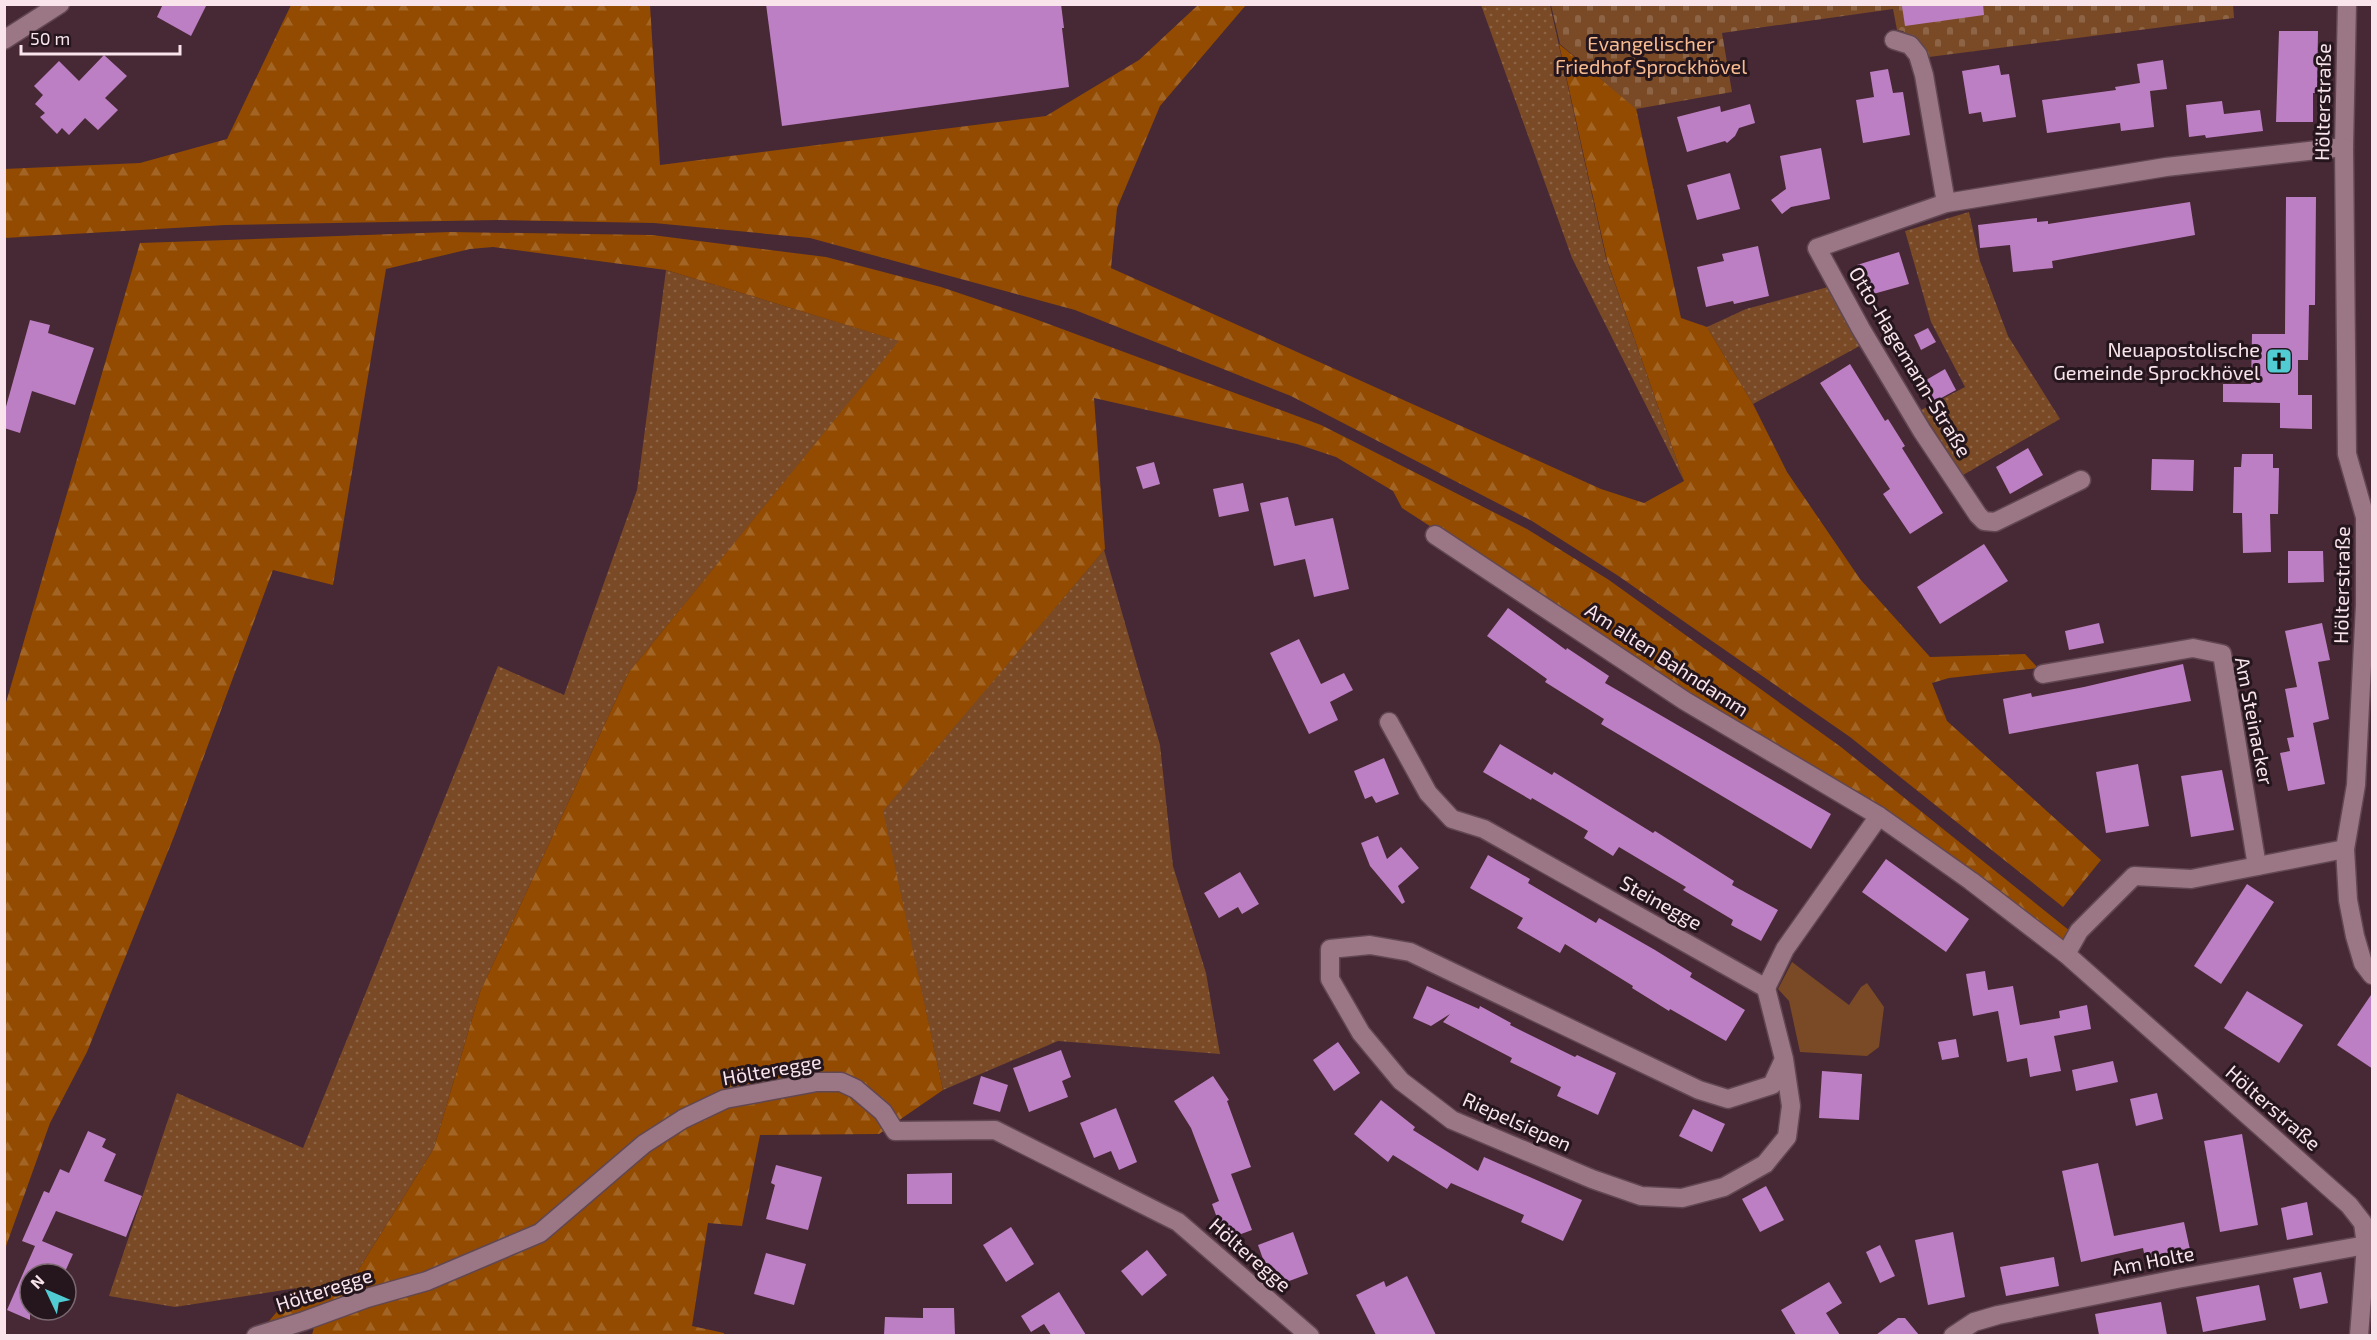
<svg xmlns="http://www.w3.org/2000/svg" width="2377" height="1340" font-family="'Exo 2',sans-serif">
<defs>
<pattern id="grass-dots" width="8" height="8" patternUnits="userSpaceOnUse" patternTransform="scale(1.5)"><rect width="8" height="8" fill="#794a25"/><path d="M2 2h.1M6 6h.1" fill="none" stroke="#8d6445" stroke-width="1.8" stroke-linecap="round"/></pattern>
<pattern id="forest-firs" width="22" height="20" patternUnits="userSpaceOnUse" patternTransform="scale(1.5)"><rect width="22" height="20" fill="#924b00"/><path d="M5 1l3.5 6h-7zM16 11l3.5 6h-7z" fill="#a26525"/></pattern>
<pattern id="cemetery-stones" width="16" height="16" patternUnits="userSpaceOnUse" patternTransform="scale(1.5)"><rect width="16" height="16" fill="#794a25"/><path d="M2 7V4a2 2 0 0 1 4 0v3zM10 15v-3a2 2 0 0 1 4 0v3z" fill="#8d6445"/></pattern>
</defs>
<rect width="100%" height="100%" fill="#472835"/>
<g fill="url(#grass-dots)">
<path d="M1481,5H1550L1606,258L1684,481L1572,258Z"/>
<path d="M1969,212L1980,261L2008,336L2060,419L1963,475L1921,410L1965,387L1931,322L1905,231Z"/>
<path d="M666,270L900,341L629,672L480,992L434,1148L346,1290L297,1288L175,1307L109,1296L177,1093L303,1148L498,666L564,695L637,490Z"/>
<path d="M1828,287L1865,343L1753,404L1707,327L1746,309Z"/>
<path d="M1104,550L1160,745L1173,866L1206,973L1220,1054L1058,1041L943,1090L882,811Z"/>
</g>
<g fill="url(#forest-firs)">
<path d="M291,5H650L660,165L1046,116L1139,60L1198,5H1246L1160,106L1117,208L1111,268L1601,489L1644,503L1684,481L1607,260L1559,44L1636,108L1681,318L1707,327L1753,404L1787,472L1860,579L1930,657L2025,654L2038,668L1949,678L1932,683L1947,721L2101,860L2063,907L1850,737L1617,575L1532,521L1291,396L1075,310L810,238L654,223L498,220L225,225L5,238L4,169L140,163L227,139Z"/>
<path d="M450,232L652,235L826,257L941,287L1027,316L1321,425L1527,529L1609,580L1841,747L2070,931L2062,946L1739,726L1402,508L1393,491L1336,457L1297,444L1094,398L1105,549L883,811L943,1090L879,1134L760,1135L742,1226L708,1223L692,1326L724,1333V1335H312L315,1323L264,1327L297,1288L346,1290L434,1148L480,992L629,672L899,341L666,270L493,247L470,249L386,269L333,585L273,570L175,834L87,1052L50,1123L5,1249V706L140,243Z"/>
</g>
<path fill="url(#cemetery-stones)" d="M2233,4L2234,18L1929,57L1903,31L1897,30L1893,9L1722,33L1732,92L1636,109L1560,44L1551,5Z"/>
<path fill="#794a25" d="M1792,962L1849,1005L1861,987L1867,983L1884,1007L1879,1047L1867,1056L1800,1052L1789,1001L1778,989Z"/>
<g fill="#bd7fc3">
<path d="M163,4H207L191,36L157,17Z"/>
<path d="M766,4H1061L1064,28H1062L1069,87L782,126Z"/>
<path d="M1914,4H1983L1984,15L1905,26L1902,6Z"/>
<path d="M2279,31H2318L2317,93H2313V122H2276Z"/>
<path d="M104,55L127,76L105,98L118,110L98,130L85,118L69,135L62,128L57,134L40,117L45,113L35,104L43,95L34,86L59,61L79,81Z"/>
<path d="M2163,60L2167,89L2150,91L2154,127L2121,131L2120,123L2047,133L2042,100L2116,90L2115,87L2140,83L2137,64Z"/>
<path d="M1999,65L2001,75L2009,74L2016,117L1983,122L1981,112L1969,114L1962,71Z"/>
<path d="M1888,69L1893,93L1903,92L1910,135L1863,143L1856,100L1874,97L1870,72Z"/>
<path d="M2222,101L2224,114L2260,110L2263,131L2206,138L2205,135L2189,137L2186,105Z"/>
<path d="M1750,104L1755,123L1739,128L1735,136L1727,143L1725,141L1687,152L1677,117L1720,106L1721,112Z"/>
<path d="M1821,148L1830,199L1791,207L1782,214L1771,200L1786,189L1780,156Z"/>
<path d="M1730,173L1740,209L1697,220L1687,185Z"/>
<path d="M2286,197H2316L2315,305H2309L2308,360H2298V395H2312V429L2280,428V403L2223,402V384H2251L2252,334H2285Z"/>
<path d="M2190,202L2195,235L2052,261L2053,268L2013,272L2010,245L1980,248L1978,225L2037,218V222L2048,221V224Z"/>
<path d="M1758,246L1769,296L1734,304L1733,301L1706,307L1697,267L1724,261L1722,254Z"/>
<path d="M1899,252L1909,284L1866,296L1857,265Z"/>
<path d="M30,320L50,325L48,333L94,348L75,405L32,391L20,433L4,428V414Z"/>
<path d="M1928,328L1936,342L1921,350L1914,335Z"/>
<path d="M1850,364L1885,421L1888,419L1905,446L1902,448L1943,513L1910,534L1883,494L1890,489L1820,383Z"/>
<path d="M1945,369L1956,390L1932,403L1921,383Z"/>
<path d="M2028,448L2043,475L2010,494L1996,467Z"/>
<path d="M2242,454H2273V468H2279L2278,514H2270L2271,552L2243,553L2242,513H2233L2234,467H2241Z"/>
<path d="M2152,459L2194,460L2193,491L2151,490Z"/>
<path d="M1154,462L1160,484L1143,489L1136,467Z"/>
<path d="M1243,483L1249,511L1219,517L1213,489Z"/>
<path d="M1288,497L1295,526L1333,518L1349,589L1314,597L1305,559L1274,566L1260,503Z"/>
<path d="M1984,544L2008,581L1940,624L1917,587Z"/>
<path d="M2288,551H2323L2324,582L2288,583Z"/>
<path d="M1508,608L1566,650L1567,648L1609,676L1605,683L1831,814L1811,849L1601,724L1604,719L1545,682L1547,679L1487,636Z"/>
<path d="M2099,623L2104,643L2069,650L2065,631Z"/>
<path d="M2322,623L2330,660L2318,662L2329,719L2313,723L2325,784L2288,791L2280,753L2290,751L2287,738L2294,737L2285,689L2297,687L2285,631Z"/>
<path d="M1299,639L1321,684L1344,673L1353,690L1330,702L1338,720L1309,734L1270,653Z"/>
<path d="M2183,664L2191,701L2009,734L2003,699L2031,693L2032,697L2084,687Z"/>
<path d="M1500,744L1552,775L1554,772L1653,833L1655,831L1734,881L1732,885L1778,910L1761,941L1731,925L1733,920L1683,890L1686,887L1619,847L1613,856L1584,838L1588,831L1532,798L1531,800L1483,772Z"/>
<path d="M1384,758L1399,794L1376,803L1372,796L1365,799L1354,771Z"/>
<path d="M2138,764L2149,826L2106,833L2096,772Z"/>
<path d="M2222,770L2234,830L2191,837L2181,776Z"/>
<path d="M1378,836L1387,859L1401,847L1419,868L1398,886L1405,902L1402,904L1370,866L1361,843Z"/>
<path d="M1488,855L1530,879L1528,883L1596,923L1599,918L1655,950L1692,973L1690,977L1745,1010L1726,1041L1670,1009L1669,1011L1632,988L1633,986L1565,944L1560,953L1517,928L1523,918L1470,888Z"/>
<path d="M1886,859L1969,919L1946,952L1862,892Z"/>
<path d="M1240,872L1259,904L1242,914L1238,907L1219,918L1204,893Z"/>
<path d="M2247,884L2274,902L2221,984L2194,966Z"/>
<path d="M1985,971L1988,990L2013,986L2020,1025L2060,1018L2059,1011L2087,1005L2091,1029L2054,1036L2061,1071L2030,1077L2027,1058L2007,1062L1998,1011L1973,1016L1966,974Z"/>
<path d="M1427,986L1479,1009L1480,1006L1511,1023L1510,1025L1575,1057L1577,1055L1616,1073L1598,1115L1557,1096L1561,1087L1510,1062L1512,1058L1443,1022L1450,1014L1431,1026L1413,1018Z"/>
<path d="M2247,991L2303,1025L2279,1063L2224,1028Z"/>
<path d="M2373,992V1069L2337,1045Z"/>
<path d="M1956,1039L1959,1057L1942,1060L1938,1042Z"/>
<path d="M1338,1042L1360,1073L1334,1091L1313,1060Z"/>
<path d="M1061,1050L1071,1077L1062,1081L1068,1097L1029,1112L1013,1068Z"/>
<path d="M2113,1061L2118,1082L2076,1091L2072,1070Z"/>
<path d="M1822,1071L1862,1074L1859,1120L1819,1118Z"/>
<path d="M981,1076L1008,1085L1000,1112L973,1104Z"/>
<path d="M1213,1076L1229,1100L1227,1101L1251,1167L1231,1174L1252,1230L1225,1240L1212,1204L1219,1201L1191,1128L1174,1101Z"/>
<path d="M2157,1093L2163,1119L2136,1126L2130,1099Z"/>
<path d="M1381,1100L1415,1127L1413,1130L1478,1171L1484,1157L1582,1200L1563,1241L1521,1222L1524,1215L1451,1183L1447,1189L1393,1155L1388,1162L1354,1134Z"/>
<path d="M1116,1108L1137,1162L1119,1170L1111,1151L1094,1158L1080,1123Z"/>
<path d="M1693,1109L1725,1124L1712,1152L1679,1136Z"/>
<path d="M88,1131L106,1139L102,1147L116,1154L104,1181L142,1196L126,1237L56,1211L42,1241L73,1254L64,1274H30V1320L7,1310L35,1246L22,1241L44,1191L49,1193L60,1169L69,1173Z"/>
<path d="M2242,1134L2258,1225L2220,1232L2204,1141Z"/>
<path d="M2098,1163L2114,1236L2184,1222L2192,1259L2147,1268L2143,1248L2081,1262L2062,1171Z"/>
<path d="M776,1165L822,1177L808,1230L766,1219L775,1185L771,1183Z"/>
<path d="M952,1173V1204H907V1174Z"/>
<path d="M1766,1186L1784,1220L1760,1232L1742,1199Z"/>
<path d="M2307,1202L2313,1235L2287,1240L2281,1208Z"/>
<path d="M1011,1227L1034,1264L1006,1282L983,1245Z"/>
<path d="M1293,1232L1308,1274L1273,1287L1258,1245Z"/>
<path d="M1953,1232L1965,1297L1928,1305L1915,1240Z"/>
<path d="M1880,1245L1895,1276L1880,1283L1866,1252Z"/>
<path d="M1147,1250L1167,1275L1142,1296L1121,1271Z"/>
<path d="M766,1253L806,1264L794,1305L754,1294Z"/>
<path d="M2054,1257L2059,1286L2006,1296L2000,1267Z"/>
<path d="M2321,1272L2328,1303L2300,1309L2293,1278Z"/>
<path d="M1407,1276L1436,1335H1376L1356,1295L1384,1281L1386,1287Z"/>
<path d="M1829,1282L1842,1303L1826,1313L1840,1335H1796L1781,1310Z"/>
<path d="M2259,1285L2266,1320L2203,1332L2196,1297Z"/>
<path d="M1059,1292L1086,1335H1051L1044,1324L1031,1332L1021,1316Z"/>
<path d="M2161,1302L2167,1335H2099L2095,1314Z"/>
<path d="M923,1308H954L955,1335H884L885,1317L923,1318Z"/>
<path d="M1898,1318H1905L1919,1335H1876Z"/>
</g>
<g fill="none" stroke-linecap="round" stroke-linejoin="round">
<defs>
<g id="street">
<path d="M2347,4L2344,147L2347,454L2365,517V605L2356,785L2345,849L2348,900L2355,936L2363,963L2372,975"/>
<path d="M4,40L60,4"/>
<path d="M1894,40L1910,45L1918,55L1924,75L1946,203"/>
<path d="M2081,480L1995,522L1984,521L1978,515L1922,431L1861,329L1817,248L1946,203L2166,167L2344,147"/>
<path d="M1435,535L1685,701L1879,816L1971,881L2066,954L2349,1205L2363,1223L2366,1245L2359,1336"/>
<path d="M2043,674L2193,648L2222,654L2257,866"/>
<path d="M1389,722L1428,793L1452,819L1484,829L1766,988L1785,949L1879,816"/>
<path d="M2066,954L2079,931L2134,876L2191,879L2345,849"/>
<path d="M1766,988L1784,1059L1791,1106L1787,1137L1765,1164L1724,1187L1682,1198L1641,1196L1592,1179L1452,1120L1401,1081L1361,1033L1330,979V949L1370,945L1410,952L1699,1090L1728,1099L1772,1085L1784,1059"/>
<path d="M256,1336L304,1321L367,1298L427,1281L540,1233L644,1144L683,1119L725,1099L817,1082H841L856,1089L883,1112L895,1131L995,1130L1178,1222L1310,1336"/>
<path d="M1953,1336L1974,1322L1998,1315L2177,1279L2366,1245"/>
</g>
</defs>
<use href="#street" stroke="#614752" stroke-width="21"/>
<use href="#street" stroke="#9b7684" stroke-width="18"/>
</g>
<defs>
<symbol id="church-square" viewBox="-11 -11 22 22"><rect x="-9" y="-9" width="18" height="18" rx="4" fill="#51ccd3" stroke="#24161c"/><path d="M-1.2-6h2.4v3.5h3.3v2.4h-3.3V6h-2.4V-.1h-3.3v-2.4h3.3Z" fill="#111"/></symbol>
</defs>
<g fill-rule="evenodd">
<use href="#church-square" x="2264" y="346" width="30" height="30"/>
</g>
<g text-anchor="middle" stroke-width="6" stroke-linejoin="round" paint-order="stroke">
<g font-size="20" fill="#f9bc92" stroke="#24161c">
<text x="1651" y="51">Evangelischer<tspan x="1651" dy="23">Friedhof Sprockhövel</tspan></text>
</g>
<g font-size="20" fill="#f9e4ec" stroke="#24161c">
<text transform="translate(2323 102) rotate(-89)" y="7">Hölterstraße</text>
<text transform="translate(1910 362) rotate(59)" y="7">Otto-Hagemann-Straße</text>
<text transform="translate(2342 585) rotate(-89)" y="7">Hölterstraße</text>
<text transform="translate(1667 660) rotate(33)" y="7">Am alten Bahndamm</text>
<text transform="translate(2254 721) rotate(79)" y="7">Am Steinacker</text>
<text transform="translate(1661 903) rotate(29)" y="7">Steinegge</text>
<text transform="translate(772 1070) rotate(-10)" y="7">Hölteregge</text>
<text transform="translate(2273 1108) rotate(41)" y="7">Hölterstraße</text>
<text transform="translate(1517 1122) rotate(24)" y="7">Riepelsiepen</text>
<text transform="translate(1250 1255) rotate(41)" y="7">Hölteregge</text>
<text transform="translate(2153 1261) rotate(-11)" y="7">Am Holte</text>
<text transform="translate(324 1290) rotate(-18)" y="7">Hölteregge</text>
</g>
<g font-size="20" fill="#f9e4ec" stroke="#24161c" text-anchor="end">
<text x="2260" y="357">Neuapostolische<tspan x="2260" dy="23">Gemeinde Sprockhövel</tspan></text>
</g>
</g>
<rect width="2377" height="1340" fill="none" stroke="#f9e4ec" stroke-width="12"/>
<g transform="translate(48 1292) rotate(314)"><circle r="28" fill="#24161c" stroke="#79686f" stroke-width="1.5"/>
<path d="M0-4.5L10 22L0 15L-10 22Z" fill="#51ccd3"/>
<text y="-9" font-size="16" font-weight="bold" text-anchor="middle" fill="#f9e4ec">N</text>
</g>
<path d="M21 45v9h159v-9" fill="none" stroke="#f9e4ec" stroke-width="3"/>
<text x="30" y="45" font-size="18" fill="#f9e4ec" stroke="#24161c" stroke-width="4.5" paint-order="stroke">50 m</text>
</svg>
